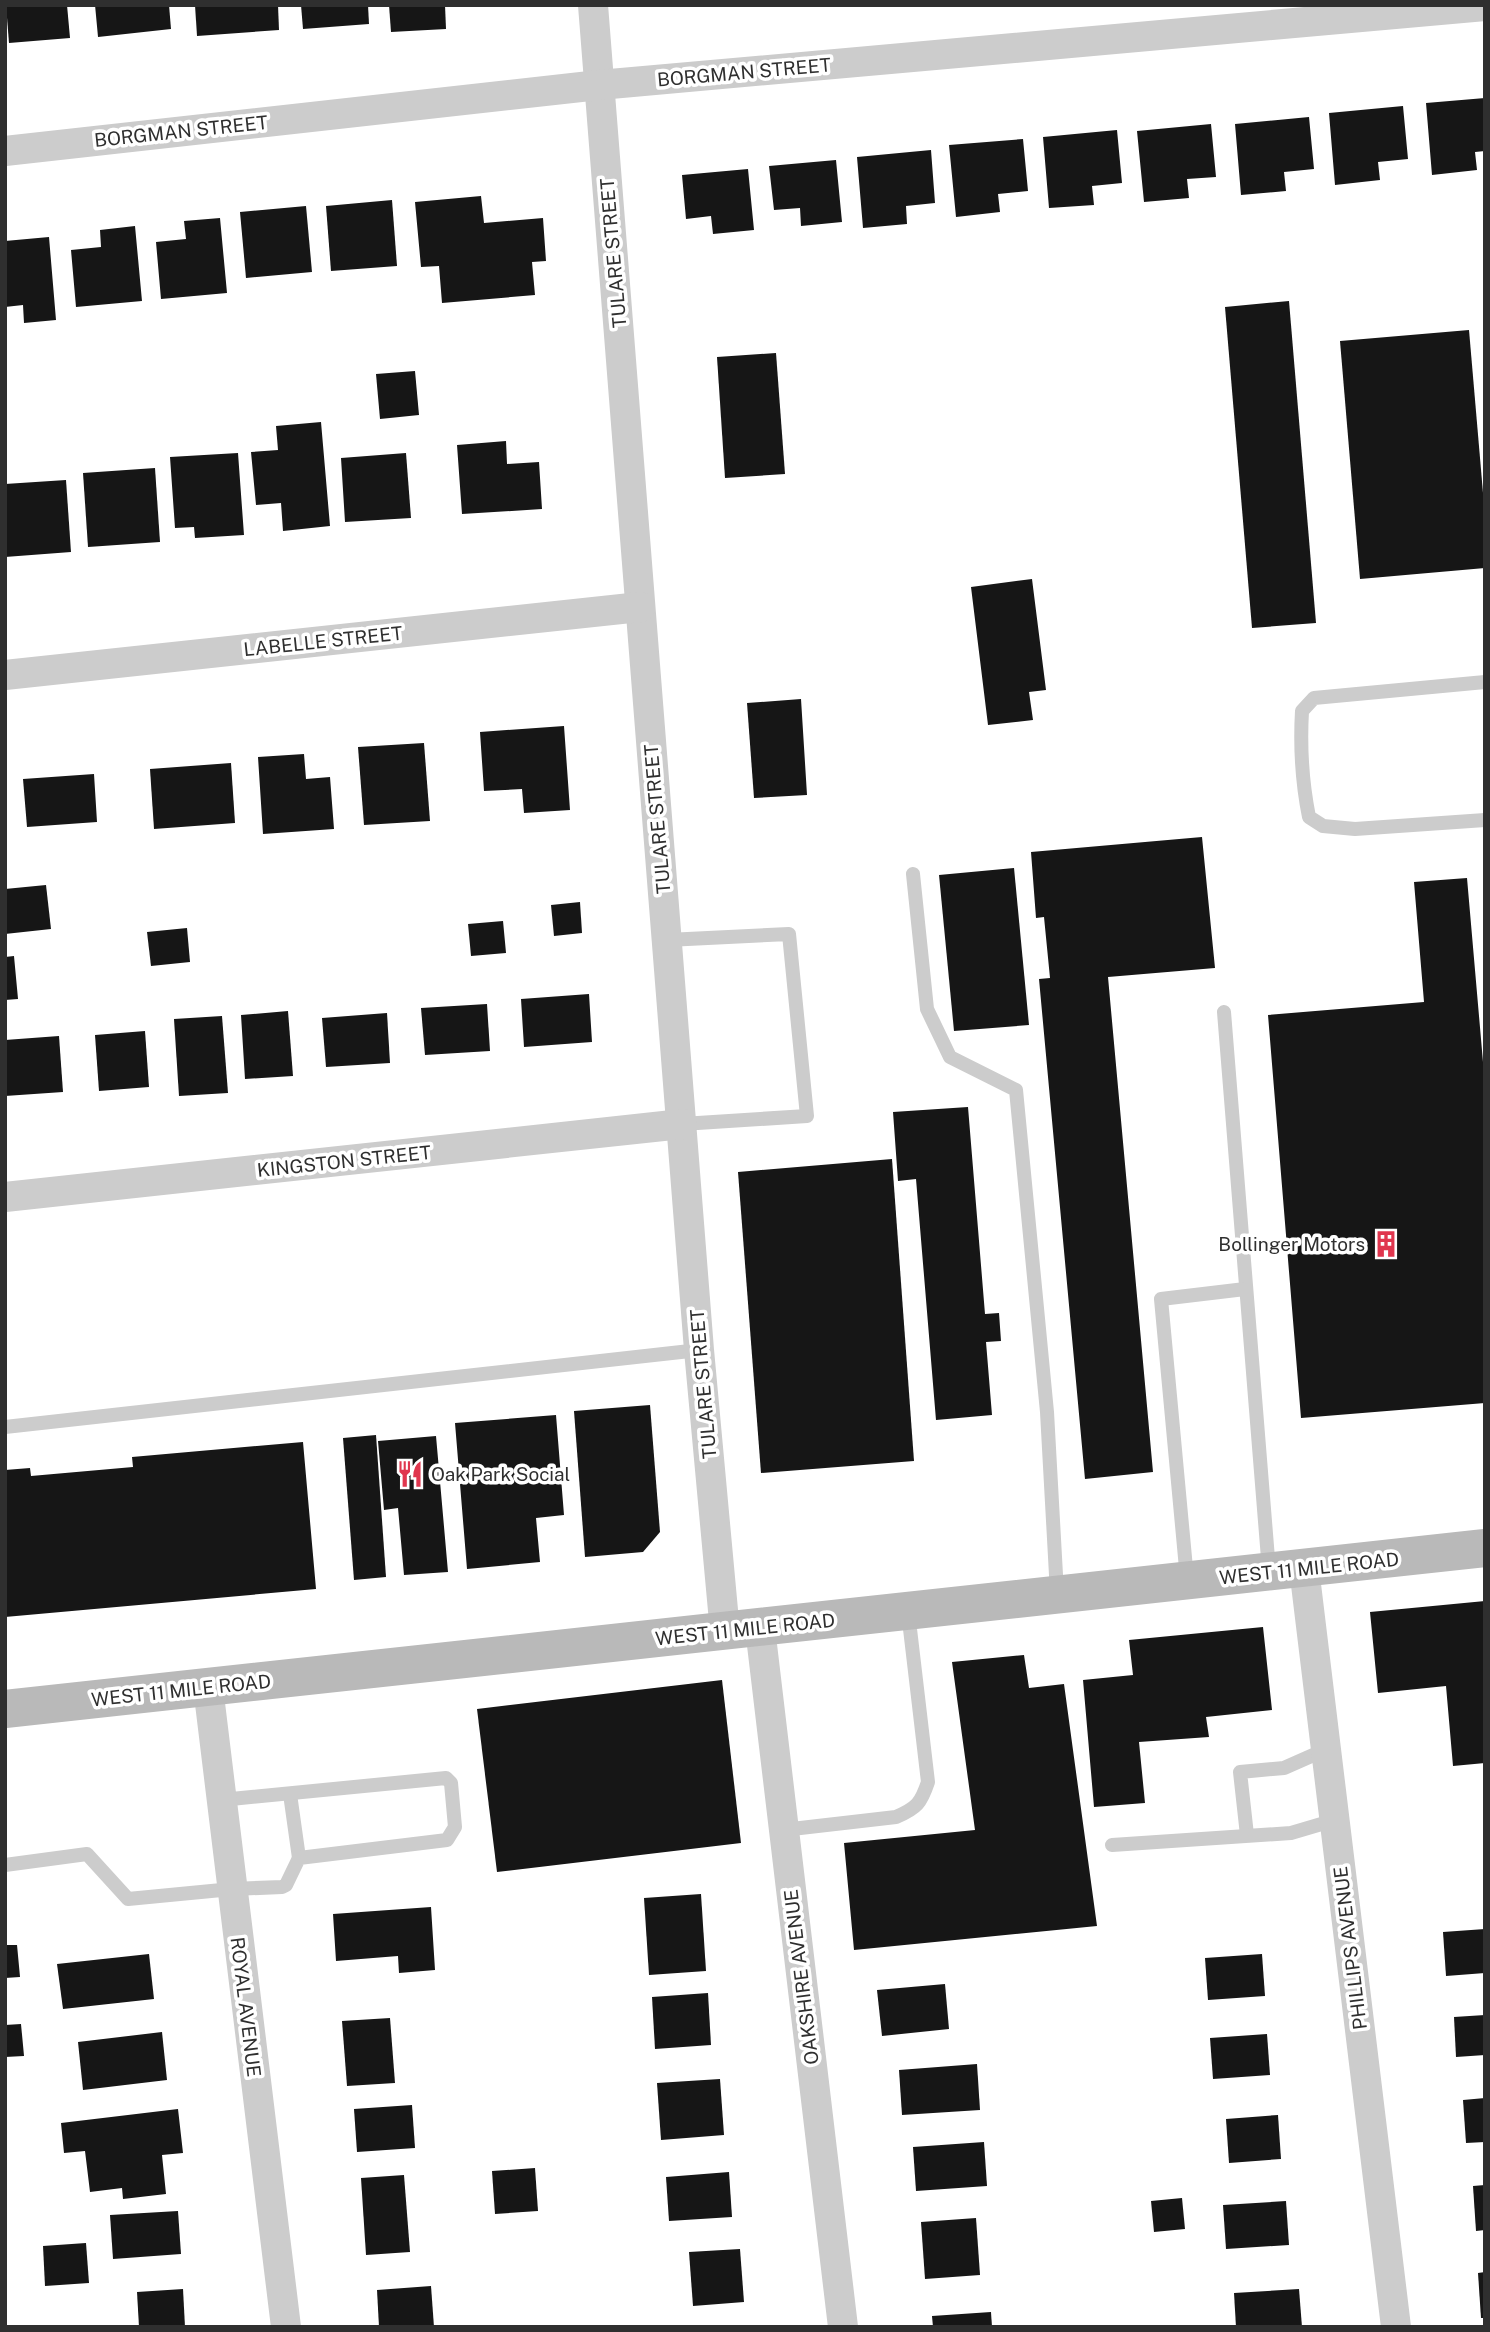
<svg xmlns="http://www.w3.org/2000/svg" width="1490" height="2332" font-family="'Public Sans',sans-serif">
<rect width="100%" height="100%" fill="#fff"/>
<g fill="#161616">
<path d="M6,5H67L70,38L9,43Z"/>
<path d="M95,5H169L171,29L98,37Z"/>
<path d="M195,5H278L279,30L197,36Z"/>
<path d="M301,5H368L369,24L303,29Z"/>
<path d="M389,5H445L446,29L391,32Z"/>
<path d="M1485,98V151L1475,152L1477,170L1432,175L1426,103Z"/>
<path d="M1403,106L1408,159L1378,162L1380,180L1335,185L1329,113Z"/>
<path d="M1309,117L1314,169L1284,172L1286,191L1241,195L1235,124Z"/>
<path d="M1211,124L1216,177L1187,179L1189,198L1144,202L1137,131Z"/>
<path d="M1117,130L1122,183L1092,186L1094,205L1049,208L1043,137Z"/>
<path d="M1023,139L1028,191L998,194L1000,212L956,217L949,145Z"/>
<path d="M931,150L935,203L906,206L907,224L863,228L857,157Z"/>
<path d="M836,160L842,222L801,226L800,208L774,210L769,166Z"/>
<path d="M748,169L754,230L713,234L711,216L686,219L682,175Z"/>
<path d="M481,196L484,223L543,218L546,261L532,262L535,295L442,303L439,266L421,267L415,202Z"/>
<path d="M392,200L397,266L331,271L326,206Z"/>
<path d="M306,206L312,272L246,278L240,212Z"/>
<path d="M220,218L227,293L161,299L156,242L186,239L184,221Z"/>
<path d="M135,226L142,301L76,307L71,250L101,247L100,230Z"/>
<path d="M49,237L56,320L24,323L23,305L5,307V241Z"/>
<path d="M1289,301L1316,623L1252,628L1225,307Z"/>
<path d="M1469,330L1485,516V568L1360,579L1340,341Z"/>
<path d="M776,353L785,474L725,478L717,357Z"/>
<path d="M415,371L419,415L380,419L376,374Z"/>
<path d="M321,422L330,526L283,531L281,503L256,505L251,452L278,450L276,426Z"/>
<path d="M506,441L507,464L539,462L542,509L462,514L457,445Z"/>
<path d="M238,453L244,535L195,538L194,527L175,528L170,457Z"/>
<path d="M406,453L411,518L345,522L341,458Z"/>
<path d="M155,468L160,542L88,547L83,473Z"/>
<path d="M66,480L71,552L5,557V484Z"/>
<path d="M1032,579L1046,690L1029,692L1033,720L988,725L971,587Z"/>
<path d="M801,699L807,795L754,798L747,703Z"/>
<path d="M564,726L570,810L524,813L522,789L484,791L480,732Z"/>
<path d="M424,743L430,821L364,825L358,747Z"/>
<path d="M304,754L306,779L330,777L334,829L263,834L258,757Z"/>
<path d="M231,763L235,823L154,829L150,769Z"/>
<path d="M94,774L97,822L27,827L23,779Z"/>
<path d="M1202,837L1215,968L1108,977L1153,1472L1085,1479L1039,979L1050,978L1044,917L1036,918L1031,852Z"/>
<path d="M1014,868L1029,1025L954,1031L939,875Z"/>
<path d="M1467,878L1485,1085V1403L1301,1418L1268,1015L1424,1002L1414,882Z"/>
<path d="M46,885L51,929L5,934V889Z"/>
<path d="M580,902L582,933L554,936L551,905Z"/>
<path d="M503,921L506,953L471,956L468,924Z"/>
<path d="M187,928L190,962L151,966L147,932Z"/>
<path d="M14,956L18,999L5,1000V957Z"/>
<path d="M589,994L592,1042L524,1047L521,999Z"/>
<path d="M487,1004L490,1051L425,1055L421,1008Z"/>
<path d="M288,1011L293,1076L245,1079L241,1015Z"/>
<path d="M387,1013L390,1063L326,1067L322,1018Z"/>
<path d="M222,1016L228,1093L179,1096L174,1019Z"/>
<path d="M145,1031L149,1087L99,1091L95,1035Z"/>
<path d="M59,1036L63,1092L5,1096V1040Z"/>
<path d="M968,1107L985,1314L999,1313L1001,1341L986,1342L992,1415L936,1420L916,1179L898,1181L893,1112Z"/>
<path d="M892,1159L914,1461L761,1473L738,1172Z"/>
<path d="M650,1405L660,1532L643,1552L585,1557L574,1411Z"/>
<path d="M556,1415L564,1515L536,1518L540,1562L467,1569L455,1423Z"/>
<path d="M376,1435L386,1577L354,1580L343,1438Z"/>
<path d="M436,1436L448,1572L404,1575L398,1508L384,1510L378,1441Z"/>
<path d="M303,1442L316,1589L5,1617V1470L30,1468L31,1476L133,1467L132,1457Z"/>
<path d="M1485,1601V1763L1453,1766L1446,1686L1378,1693L1370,1612Z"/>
<path d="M1263,1627L1272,1710L1206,1717L1209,1737L1139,1742L1145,1803L1094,1807L1083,1680L1133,1675L1129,1640Z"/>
<path d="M1024,1655L1029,1688L1064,1684L1097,1926L854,1950L844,1843L975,1830L952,1662Z"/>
<path d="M722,1680L741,1843L497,1872L477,1709Z"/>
<path d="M701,1894L706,1971L649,1975L644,1898Z"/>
<path d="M431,1907L435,1970L399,1973L398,1956L336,1961L333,1914Z"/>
<path d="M1485,1929V1973L1446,1976L1443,1932Z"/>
<path d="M5,1945H17L20,1977L5,1978Z"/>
<path d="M149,1954L154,1999L63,2009L57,1964Z"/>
<path d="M1262,1954L1265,1996L1208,2000L1205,1958Z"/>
<path d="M945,1984L949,2029L882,2036L877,1990Z"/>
<path d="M708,1993L711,2045L655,2049L652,1997Z"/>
<path d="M1485,2015V2055L1456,2057L1454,2017Z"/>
<path d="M390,2018L395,2083L347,2086L342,2021Z"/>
<path d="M21,2024L24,2056L5,2057V2025Z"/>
<path d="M162,2032L167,2080L83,2090L78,2042Z"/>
<path d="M1267,2034L1270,2075L1213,2079L1210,2038Z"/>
<path d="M977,2064L980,2110L902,2115L899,2070Z"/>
<path d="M720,2079L724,2135L661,2140L657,2083Z"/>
<path d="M1485,2098V2142L1466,2143L1463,2100Z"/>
<path d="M412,2105L415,2148L357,2152L354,2109Z"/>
<path d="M178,2109L183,2153L162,2155L166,2194L123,2199L122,2188L90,2192L85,2151L64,2153L61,2123Z"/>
<path d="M1278,2115L1281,2159L1229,2163L1226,2119Z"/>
<path d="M984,2142L987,2186L916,2191L913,2147Z"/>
<path d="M535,2168L538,2211L495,2214L492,2171Z"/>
<path d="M729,2172L732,2217L669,2221L666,2177Z"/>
<path d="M404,2175L410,2252L366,2255L361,2178Z"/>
<path d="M1485,2185V2230L1476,2231L1473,2186Z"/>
<path d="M1182,2198L1185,2229L1154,2232L1151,2201Z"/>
<path d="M1286,2201L1289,2245L1226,2249L1223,2205Z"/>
<path d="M178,2211L181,2254L113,2259L110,2215Z"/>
<path d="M976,2218L980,2275L925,2279L921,2222Z"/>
<path d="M86,2243L89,2283L45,2286L43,2246Z"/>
<path d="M740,2249L744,2302L693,2306L689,2252Z"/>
<path d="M1485,2272V2318H1481L1478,2273Z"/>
<path d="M431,2286L434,2327H379L377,2290Z"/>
<path d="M183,2289L185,2327H139L137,2292Z"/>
<path d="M1299,2289L1302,2327H1236L1234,2293Z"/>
<path d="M991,2312L992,2327H933L932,2316Z"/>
</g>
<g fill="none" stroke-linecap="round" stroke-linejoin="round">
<g stroke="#ccc" stroke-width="14">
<path d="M1485,682L1314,698L1302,711C1300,746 1302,782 1309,817L1323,826L1355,829L1485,820"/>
<path d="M913,874L927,1009L950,1057L1016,1090L1047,1412L1057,1593"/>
<path d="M667,940L789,934L807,1116L682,1124"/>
<path d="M1224,1012L1269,1571"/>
<path d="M5,1427L699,1350"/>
<path d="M1187,1579L1161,1299L1245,1289"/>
<path d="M290,1794L299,1858"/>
<path d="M783,1830L896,1817C917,1808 921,1803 928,1782L908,1612"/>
<path d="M1247,1835L1240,1772L1284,1768L1327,1749"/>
<path d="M1112,1845L1291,1833L1335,1820"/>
<path d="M5,1865L87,1854L128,1899L232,1889L282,1887L286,1885L299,1858L447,1840L455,1827L451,1783L446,1778L221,1800"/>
</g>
<g stroke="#ccc" stroke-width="30">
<path d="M593,5L699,1350L725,1632"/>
<path d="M5,151L599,85L1485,6"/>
<path d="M5,675L640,607"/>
<path d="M5,1197L682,1124"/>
<path d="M1304,1568L1396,2327"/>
<path d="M760,1628L843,2327"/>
<path d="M208,1687L286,2327"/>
</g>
<path stroke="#b9b9b9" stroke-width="38" d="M5,1709L1485,1548"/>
</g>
<defs>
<symbol id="building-bare" viewBox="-9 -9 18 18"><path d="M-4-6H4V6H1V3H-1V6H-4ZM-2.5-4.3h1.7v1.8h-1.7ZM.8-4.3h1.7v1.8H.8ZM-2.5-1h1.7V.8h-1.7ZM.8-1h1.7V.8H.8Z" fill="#e0364e" stroke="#fff" stroke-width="2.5" paint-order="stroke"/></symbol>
<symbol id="restaurant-bare" viewBox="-9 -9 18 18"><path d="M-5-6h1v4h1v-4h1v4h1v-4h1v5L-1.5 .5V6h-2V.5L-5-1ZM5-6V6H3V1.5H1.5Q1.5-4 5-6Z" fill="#e0364e" stroke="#fff" stroke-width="2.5" paint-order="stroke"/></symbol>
</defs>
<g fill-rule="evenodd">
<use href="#building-bare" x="1367" y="1225" width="38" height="38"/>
<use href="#restaurant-bare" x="391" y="1455" width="38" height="38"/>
</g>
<g text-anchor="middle" stroke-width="7" stroke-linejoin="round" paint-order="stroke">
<g font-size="19" fill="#2f2f2f" stroke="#fff">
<text transform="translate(744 72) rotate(-5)" y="7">BORGMAN STREET</text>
<text transform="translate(181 131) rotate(-6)" y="7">BORGMAN STREET</text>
<text transform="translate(613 253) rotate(-95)" y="7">TULARE STREET</text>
<text transform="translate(323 641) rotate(-6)" y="7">LABELLE STREET</text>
<text transform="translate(657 819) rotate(-95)" y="7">TULARE STREET</text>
<text transform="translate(344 1161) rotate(-6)" y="7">KINGSTON STREET</text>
<text transform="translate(703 1384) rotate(-95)" y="7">TULARE STREET</text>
<text transform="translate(1309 1568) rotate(-6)" y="7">WEST 11 MILE ROAD</text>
<text transform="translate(745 1629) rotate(-6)" y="7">WEST 11 MILE ROAD</text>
<text transform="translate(181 1690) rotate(-6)" y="7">WEST 11 MILE ROAD</text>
<text transform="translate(1350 1948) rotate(-97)" y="7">PHILLIPS AVENUE</text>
<text transform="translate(801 1977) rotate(-97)" y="7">OAKSHIRE AVENUE</text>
<text transform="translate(246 2007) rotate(83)" y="7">ROYAL AVENUE</text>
</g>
<g font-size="19" fill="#2f2f2f" stroke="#fff" text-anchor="end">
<text x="1365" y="1251">Bollinger Motors</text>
<text x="431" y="1481" text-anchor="start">Oak Park Social</text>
</g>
</g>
<rect width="1490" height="2332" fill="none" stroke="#2f2f2f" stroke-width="14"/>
</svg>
